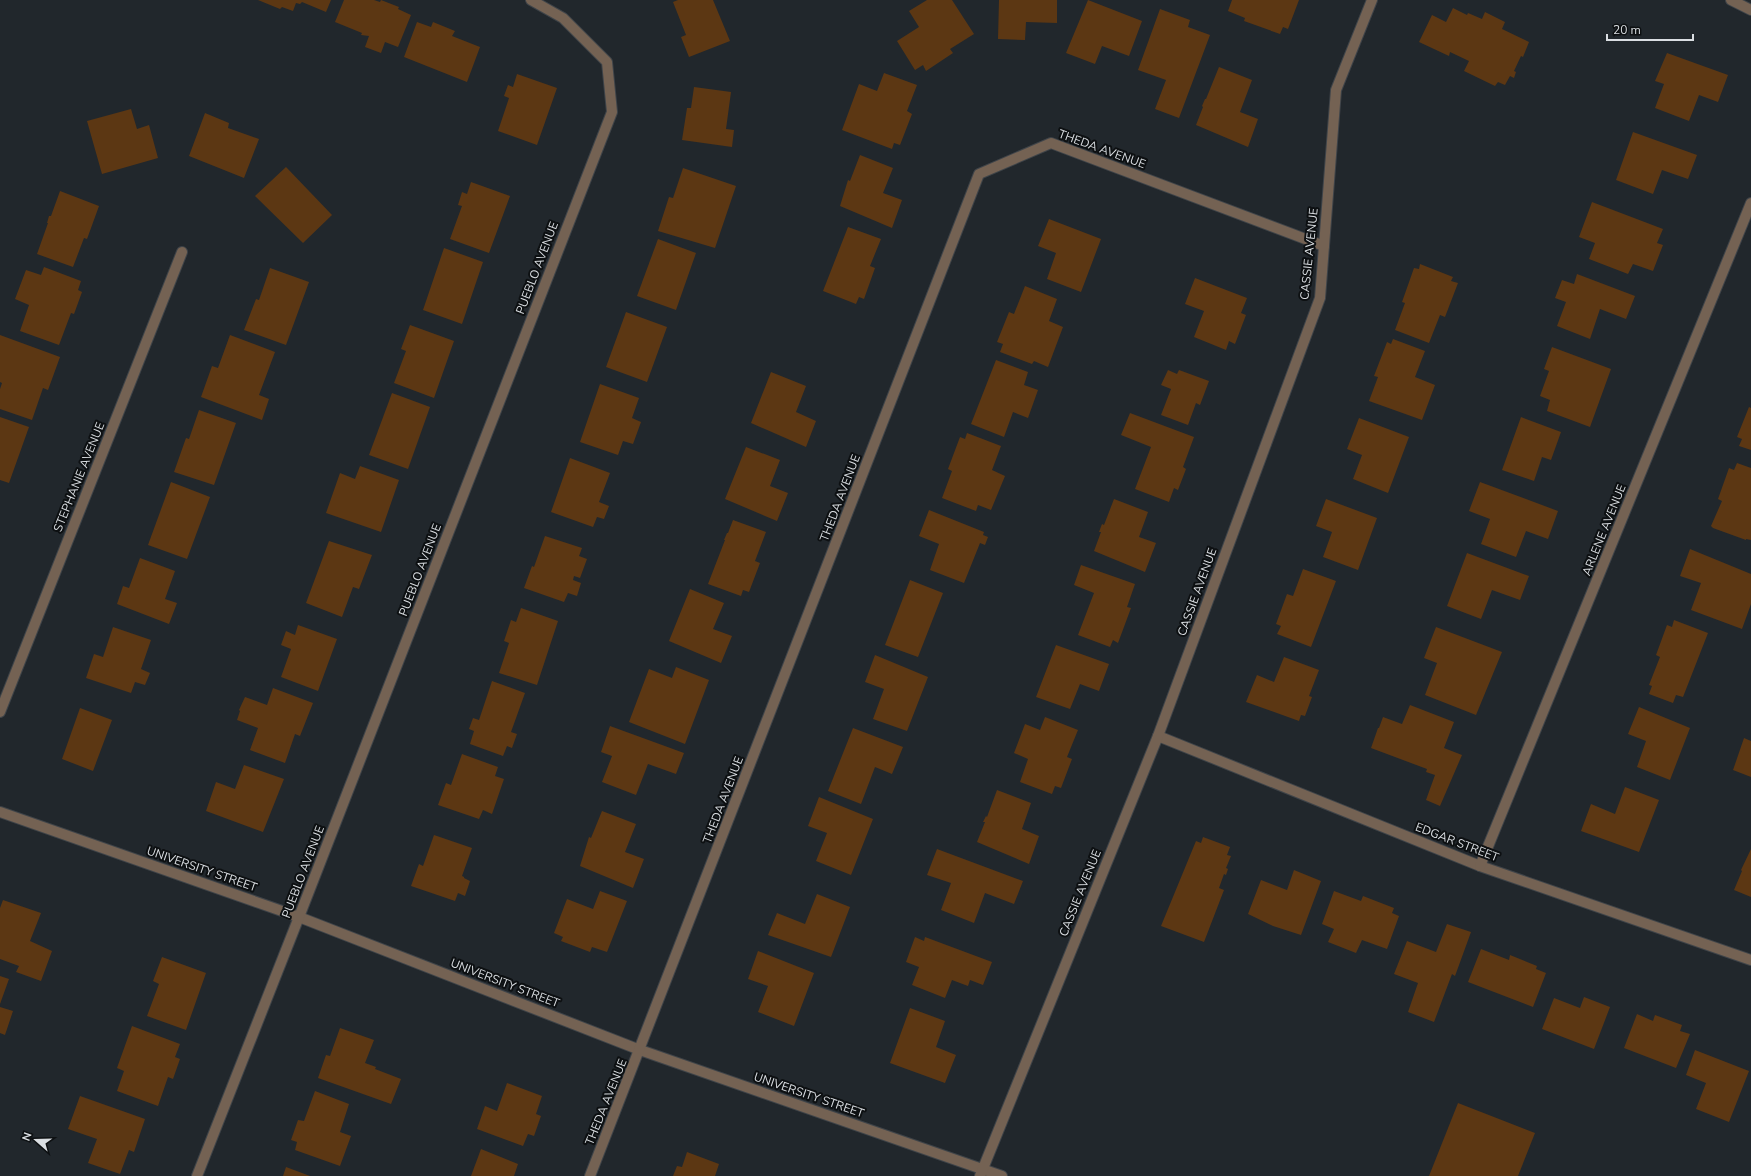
<svg xmlns="http://www.w3.org/2000/svg" width="1751" height="1176" font-family="'Nunito Sans',sans-serif">
<rect width="100%" height="100%" fill="#21272c"/>
<g fill="#5c3713">
<path d="M258,0H331L326,12L302,2L300,4L296,3L293,11L282,7L280,9Z"/>
<path d="M344,0H374L380,2L381,0L399,7L398,9L411,15L398,47L385,42L381,53L365,47L369,36L361,35L362,33L335,22Z"/>
<path d="M678,0H713L730,41L689,57L681,37L686,35L673,2Z"/>
<path d="M927,0H952L974,34L950,49L953,53L926,71L923,65L915,70L897,41L919,27L909,11Z"/>
<path d="M999,0H1057V23L1026,22L1025,40L998,39Z"/>
<path d="M1088,0L1142,21L1129,56L1102,46L1095,64L1066,53Z"/>
<path d="M1232,0H1299L1288,29L1283,27L1280,34L1244,21L1245,18L1228,11Z"/>
<path d="M1453,8L1467,15L1468,13L1482,19L1485,12L1505,22L1502,29L1529,42L1523,57L1521,56L1514,71L1516,72L1514,78L1510,76L1505,85L1498,82L1495,86L1464,71L1469,61L1450,52L1449,56L1419,42L1432,15L1446,22Z"/>
<path d="M1160,9L1190,20L1188,27L1210,35L1179,118L1155,109L1166,80L1138,70Z"/>
<path d="M417,22L431,27L433,22L455,31L452,36L480,47L467,82L404,57Z"/>
<path d="M1667,53L1728,75L1718,102L1699,95L1689,121L1655,108L1664,84L1655,81Z"/>
<path d="M1219,67L1252,80L1240,112L1258,119L1248,147L1196,125L1203,107L1202,106L1205,99H1206Z"/>
<path d="M884,73L917,85L907,111L912,114L900,145L894,143L892,149L842,130L859,84L877,91Z"/>
<path d="M517,74L557,88L537,145L498,131L509,98L504,96L508,85L513,87Z"/>
<path d="M694,87L731,92L726,129L734,130L732,147L682,140L687,108H691Z"/>
<path d="M131,109L137,129L149,125L158,158L102,174L87,121Z"/>
<path d="M205,113L229,123L228,128L259,139L244,178L189,156Z"/>
<path d="M1633,132L1697,155L1688,179L1662,170L1653,194L1616,180Z"/>
<path d="M860,155L893,168L883,193L902,200L892,228L840,206L848,180L850,181Z"/>
<path d="M286,167L332,215L303,243L255,196Z"/>
<path d="M683,168L736,186L715,248L658,231L669,197L673,198Z"/>
<path d="M471,182L510,196L489,253L450,239L462,206L458,205L462,192L467,194Z"/>
<path d="M60,191L99,206L87,239L84,238L73,267L37,254L48,223H47L49,216H51Z"/>
<path d="M1592,202L1663,229L1657,243L1663,245L1653,271L1633,264L1628,274L1589,259L1595,243L1579,237Z"/>
<path d="M1049,219L1101,239L1081,292L1047,279L1056,253L1038,246Z"/>
<path d="M848,227L881,239L870,266L875,268L864,299L859,297L856,304L823,291Z"/>
<path d="M658,239L696,253L676,310L637,296Z"/>
<path d="M444,248L483,262L462,324L423,310Z"/>
<path d="M1420,264L1453,277L1451,281L1458,283L1445,317L1440,315L1429,343L1395,330L1405,303L1402,302L1414,268L1419,269Z"/>
<path d="M44,267L81,281L78,290L82,292L74,314L71,313L59,345L20,331L29,305L15,299L26,270L41,275Z"/>
<path d="M270,268L309,282L286,345L244,330L256,299L259,300Z"/>
<path d="M1577,274L1635,296L1626,319L1600,309L1590,339L1557,326L1566,302L1555,298L1562,280L1574,284Z"/>
<path d="M1195,278L1247,298L1241,313L1246,315L1235,344L1229,341L1226,350L1194,337L1204,311L1185,304Z"/>
<path d="M1025,286L1057,299L1049,321L1063,327L1048,367L1034,361L1032,364L1000,352L1003,344L997,342L1009,312L1014,314Z"/>
<path d="M626,312L667,327L647,382L606,367Z"/>
<path d="M410,325L454,341L434,398L394,383L406,351L401,349Z"/>
<path d="M0,335L60,357L48,390L43,388L32,420L0,409V389L2,383L0,382Z"/>
<path d="M230,335L275,352L259,395L269,399L262,420L201,397L212,366L218,368Z"/>
<path d="M1393,339L1425,351L1415,377L1435,385L1422,420L1369,401L1378,377L1374,376L1387,342L1391,344Z"/>
<path d="M1552,347L1611,369L1590,427L1547,411L1550,400L1540,396L1549,371L1544,369Z"/>
<path d="M996,360L1028,372L1024,385L1038,390L1028,418L1013,412L1004,437L971,424Z"/>
<path d="M1168,370L1177,374L1179,370L1209,381L1200,405L1196,403L1188,425L1161,415L1171,389L1161,385Z"/>
<path d="M771,372L806,386L796,412L816,421L806,447L751,423Z"/>
<path d="M600,384L639,398L632,418L641,422L633,444L623,441L618,455L580,442Z"/>
<path d="M392,393L430,407L408,469L369,455Z"/>
<path d="M1749,407L1751,408V450L1739,446L1742,439L1737,437Z"/>
<path d="M199,410L236,423L214,485L174,472L186,438L189,439Z"/>
<path d="M1130,413L1194,437L1183,467L1186,469L1178,490L1174,488L1169,502L1135,489L1151,447L1121,435Z"/>
<path d="M0,417L29,427L9,483L0,480Z"/>
<path d="M1521,417L1561,432L1551,460L1542,457L1534,481L1502,470Z"/>
<path d="M1359,418L1409,437L1388,493L1353,479L1362,455L1347,449Z"/>
<path d="M967,433L1001,446L992,470L1005,476L991,510L978,505L976,511L942,498L952,471L948,469L960,437L965,439Z"/>
<path d="M746,447L780,460L770,486L788,493L777,521L725,499Z"/>
<path d="M570,458L610,473L599,502L609,506L604,519L597,517L593,527L551,512Z"/>
<path d="M1737,463L1751,468V540L1746,539V540L1713,528L1711,526L1722,501L1718,499L1729,468L1734,470Z"/>
<path d="M360,466L399,480L381,532L326,513L340,473L355,479Z"/>
<path d="M171,482L210,497L187,559L148,545Z"/>
<path d="M1480,482L1558,511L1548,539L1526,531L1516,557L1481,544L1490,519L1469,511Z"/>
<path d="M1114,499L1148,512L1139,537L1156,543L1145,572L1094,551L1101,532H1099L1102,524L1104,525Z"/>
<path d="M1326,499L1377,518L1358,570L1323,557L1332,532L1316,526Z"/>
<path d="M929,510L984,532L983,535L988,537L985,545L980,543L964,583L930,570L939,544L919,536Z"/>
<path d="M733,520L766,532L755,561L760,563L749,592L743,590L741,596L708,584L725,540H724L727,533H728Z"/>
<path d="M545,536L582,548L579,556L587,559L580,578L574,576L573,580L581,583L577,596L568,593L564,602L524,588L532,566L534,567Z"/>
<path d="M329,541L372,555L359,589L353,587L342,617L306,603Z"/>
<path d="M1690,549L1751,574V604L1742,629L1691,610L1701,583L1680,576Z"/>
<path d="M1467,553L1529,576L1520,600L1492,590L1481,619L1447,606Z"/>
<path d="M140,558L175,571L165,599L177,603L169,624L117,604L123,586L129,588Z"/>
<path d="M1081,565L1135,584L1127,607L1131,608L1118,643L1113,640L1110,647L1078,635L1094,593L1074,585Z"/>
<path d="M1303,569L1336,581L1311,647L1277,634L1281,626L1276,624L1287,594L1293,596Z"/>
<path d="M910,580L943,593L918,657L885,645Z"/>
<path d="M690,589L724,603L713,629L732,636L721,663L669,641Z"/>
<path d="M521,608L558,621L537,685L499,673L509,643L504,641L511,620L516,622Z"/>
<path d="M1674,620L1708,633L1683,697L1676,695L1673,703L1649,694L1652,686L1649,685L1660,657L1656,655L1667,625L1672,627Z"/>
<path d="M298,625L337,639L318,691L281,677L291,649L281,645L286,631L295,635Z"/>
<path d="M113,627L151,640L141,669L150,673L145,685L135,682L131,693L86,678L94,654L103,657Z"/>
<path d="M1436,627L1502,652L1476,715L1425,695L1437,663L1424,658Z"/>
<path d="M1056,645L1109,664L1099,691L1080,684L1070,709L1036,697Z"/>
<path d="M875,655L928,677L907,731L873,719L884,689L865,682Z"/>
<path d="M1284,657L1319,670L1309,696L1312,697L1305,716L1301,715L1299,721L1246,702L1257,675L1274,682Z"/>
<path d="M676,667L709,680L685,744L629,722L649,669L672,678Z"/>
<path d="M492,681L525,693L511,732L517,734L512,748L507,746L503,756L470,744L474,731L469,729L473,718L479,720Z"/>
<path d="M273,688L313,703L300,736L295,734L285,763L250,750L258,728L237,720L240,711L239,710L245,697L267,705Z"/>
<path d="M1410,705L1454,722L1444,748L1462,755L1440,806L1426,800L1435,775L1426,772L1427,769L1371,748L1378,728H1379L1383,717L1402,724Z"/>
<path d="M1639,707L1690,728L1670,780L1637,767L1646,741L1628,734Z"/>
<path d="M80,708L112,720L93,771L62,759Z"/>
<path d="M1045,717L1078,730L1067,757L1072,759L1061,788L1055,786L1052,794L1020,782L1028,759L1014,753L1025,724L1040,730Z"/>
<path d="M610,726L684,753L676,774L648,764L636,795L602,782L612,756L601,752Z"/>
<path d="M853,728L903,747L892,774L875,767L861,804L828,791Z"/>
<path d="M1744,738L1751,741V777L1733,770Z"/>
<path d="M462,754L498,767L495,776L504,779L492,814L483,810L479,819L438,805L446,783L451,785Z"/>
<path d="M244,765L284,779L263,832L206,811L216,782L235,789Z"/>
<path d="M1625,787L1659,800L1639,852L1581,831L1591,804L1615,814Z"/>
<path d="M997,790L1031,803L1022,829L1039,836L1029,864L977,842L985,822H983L986,816L987,817Z"/>
<path d="M819,797L873,819L851,875L816,861L827,833L808,826Z"/>
<path d="M602,811L636,824L625,852L644,859L633,888L580,866L589,837L591,838Z"/>
<path d="M434,835L472,848L462,876L464,877V878L470,881L465,896L458,893L455,901L411,886L419,864L423,866Z"/>
<path d="M1203,837L1230,847L1227,855L1231,856L1226,868L1228,869L1226,875L1224,874L1219,888L1224,890L1204,942L1161,926L1196,841L1201,843Z"/>
<path d="M937,849L1023,881L1014,904L985,893L974,923L941,910L951,883L927,875Z"/>
<path d="M1751,849V897L1734,890L1742,871L1741,870Z"/>
<path d="M1294,870L1321,881L1301,935L1273,926L1248,914L1261,880L1287,890Z"/>
<path d="M600,891L627,901L607,952L592,947L590,952L561,941L563,937L554,933L567,899L593,909Z"/>
<path d="M1334,891L1361,901L1363,896L1394,908L1392,913L1399,916L1387,949L1362,940L1356,953L1328,942L1334,929L1322,924Z"/>
<path d="M817,894L850,907L831,957L768,935L777,913L805,924Z"/>
<path d="M3,900L41,913L30,941L52,951L41,981L16,972L19,966L0,959V908Z"/>
<path d="M1447,924L1471,932L1455,976L1452,974L1434,1022L1408,1012L1418,983L1394,974L1407,941L1436,952Z"/>
<path d="M915,937L924,941L925,937L992,962L983,985L970,980L968,986L952,980L945,998L912,985L919,967L906,962Z"/>
<path d="M1481,949L1509,960L1510,955L1537,966L1536,969L1546,973L1533,1007L1468,982Z"/>
<path d="M758,951L814,973L794,1026L758,1012L768,986L748,979Z"/>
<path d="M162,957L206,973L186,1030L147,1016L159,984L153,981Z"/>
<path d="M0,976L9,979L0,1004Z"/>
<path d="M1584,997L1610,1007L1594,1049L1542,1029L1554,998L1580,1008Z"/>
<path d="M0,1007L13,1011L5,1035L0,1033Z"/>
<path d="M910,1008L945,1021L936,1047L956,1055L945,1083L890,1063Z"/>
<path d="M1637,1014L1653,1021L1655,1015L1682,1025L1680,1031L1690,1034L1676,1068L1624,1048Z"/>
<path d="M132,1026L180,1044L175,1057L180,1059L173,1079L168,1077L158,1106L117,1091L124,1071L117,1068Z"/>
<path d="M340,1028L374,1040L365,1063L376,1067L375,1069L401,1079L391,1104L318,1078L326,1055L330,1056Z"/>
<path d="M1695,1050L1749,1071L1729,1122L1696,1109L1706,1083L1686,1075Z"/>
<path d="M507,1083L542,1096L536,1114L541,1116L534,1136L528,1134L523,1146L477,1129L485,1106L497,1111Z"/>
<path d="M315,1091L349,1104L340,1132L351,1136L340,1166L295,1150L297,1142L291,1140L298,1120L304,1121Z"/>
<path d="M80,1096L145,1119L134,1152L129,1150L120,1174L88,1163L97,1139L68,1129Z"/>
<path d="M1458,1103L1535,1133L1518,1176H1429Z"/>
<path d="M481,1149L518,1164L514,1176H471Z"/>
<path d="M687,1152L719,1164L715,1176H673L677,1166L682,1167Z"/>
<path d="M286,1167L310,1176H283Z"/>
</g>
<g fill="none" stroke-linecap="round" stroke-linejoin="round">
<defs>
<g id="minor">
<path d="M1731,0L1751,10"/>
<path d="M0,712L182,252"/>
<path d="M1158,736L1480,866L1751,960"/>
<path d="M0,812L299,917L640,1050L1002,1176"/>
<path d="M1480,866L1751,203"/>
<path d="M197,1176L299,917L612,112L607,62L563,18L531,0"/>
<path d="M590,1176L979,174L1051,143L1324,246"/>
<path d="M980,1176L1158,736L1320,298L1336,90L1372,0"/>
</g>
</defs>
<use href="#minor" stroke="#3f4449" stroke-width="12"/>
<use href="#minor" stroke="#746253" stroke-width="10"/>
</g>
<g text-anchor="middle" stroke-width="4" stroke-linejoin="round" paint-order="stroke">
<g font-size="12" fill="#dadee2" stroke="#0d1012">
<text transform="translate(1102 149) rotate(20)" y="4">THEDA AVENUE</text>
<text transform="translate(1309 254) rotate(-84)" y="4">CASSIE AVENUE</text>
<text transform="translate(537 268) rotate(-69)" y="4">PUEBLO AVENUE</text>
<text transform="translate(79 477) rotate(-68)" y="4">STEPHANIE AVENUE</text>
<text transform="translate(840 498) rotate(-69)" y="4">THEDA AVENUE</text>
<text transform="translate(1604 530) rotate(-68)" y="4">ARLENE AVENUE</text>
<text transform="translate(420 570) rotate(-69)" y="4">PUEBLO AVENUE</text>
<text transform="translate(1197 592) rotate(-70)" y="4">CASSIE AVENUE</text>
<text transform="translate(723 800) rotate(-69)" y="4">THEDA AVENUE</text>
<text transform="translate(1457 842) rotate(21)" y="4">EDGAR STREET</text>
<text transform="translate(202 869) rotate(19)" y="4">UNIVERSITY STREET</text>
<text transform="translate(303 872) rotate(-69)" y="4">PUEBLO AVENUE</text>
<text transform="translate(1080 893) rotate(-68)" y="4">CASSIE AVENUE</text>
<text transform="translate(505 983) rotate(21)" y="4">UNIVERSITY STREET</text>
<text transform="translate(809 1095) rotate(19)" y="4">UNIVERSITY STREET</text>
<text transform="translate(606 1102) rotate(-68)" y="4">THEDA AVENUE</text>
</g>
</g>
<g transform="translate(36 1140) rotate(290)" stroke="#0d1012" stroke-width="3" paint-order="stroke">
<path d="M0-3L7 15L0 10L-7 15Z" fill="#dadee2"/>
<text y="-6" font-size="11" font-weight="bold" text-anchor="middle" fill="#dadee2">N</text>
</g>
<path d="M1607 34v6h86v-6" fill="none" stroke="#dadee2" stroke-width="2"/>
<text x="1613" y="34" font-size="12" fill="#dadee2" stroke="#0d1012" stroke-width="3" paint-order="stroke">20 m</text>
</svg>
